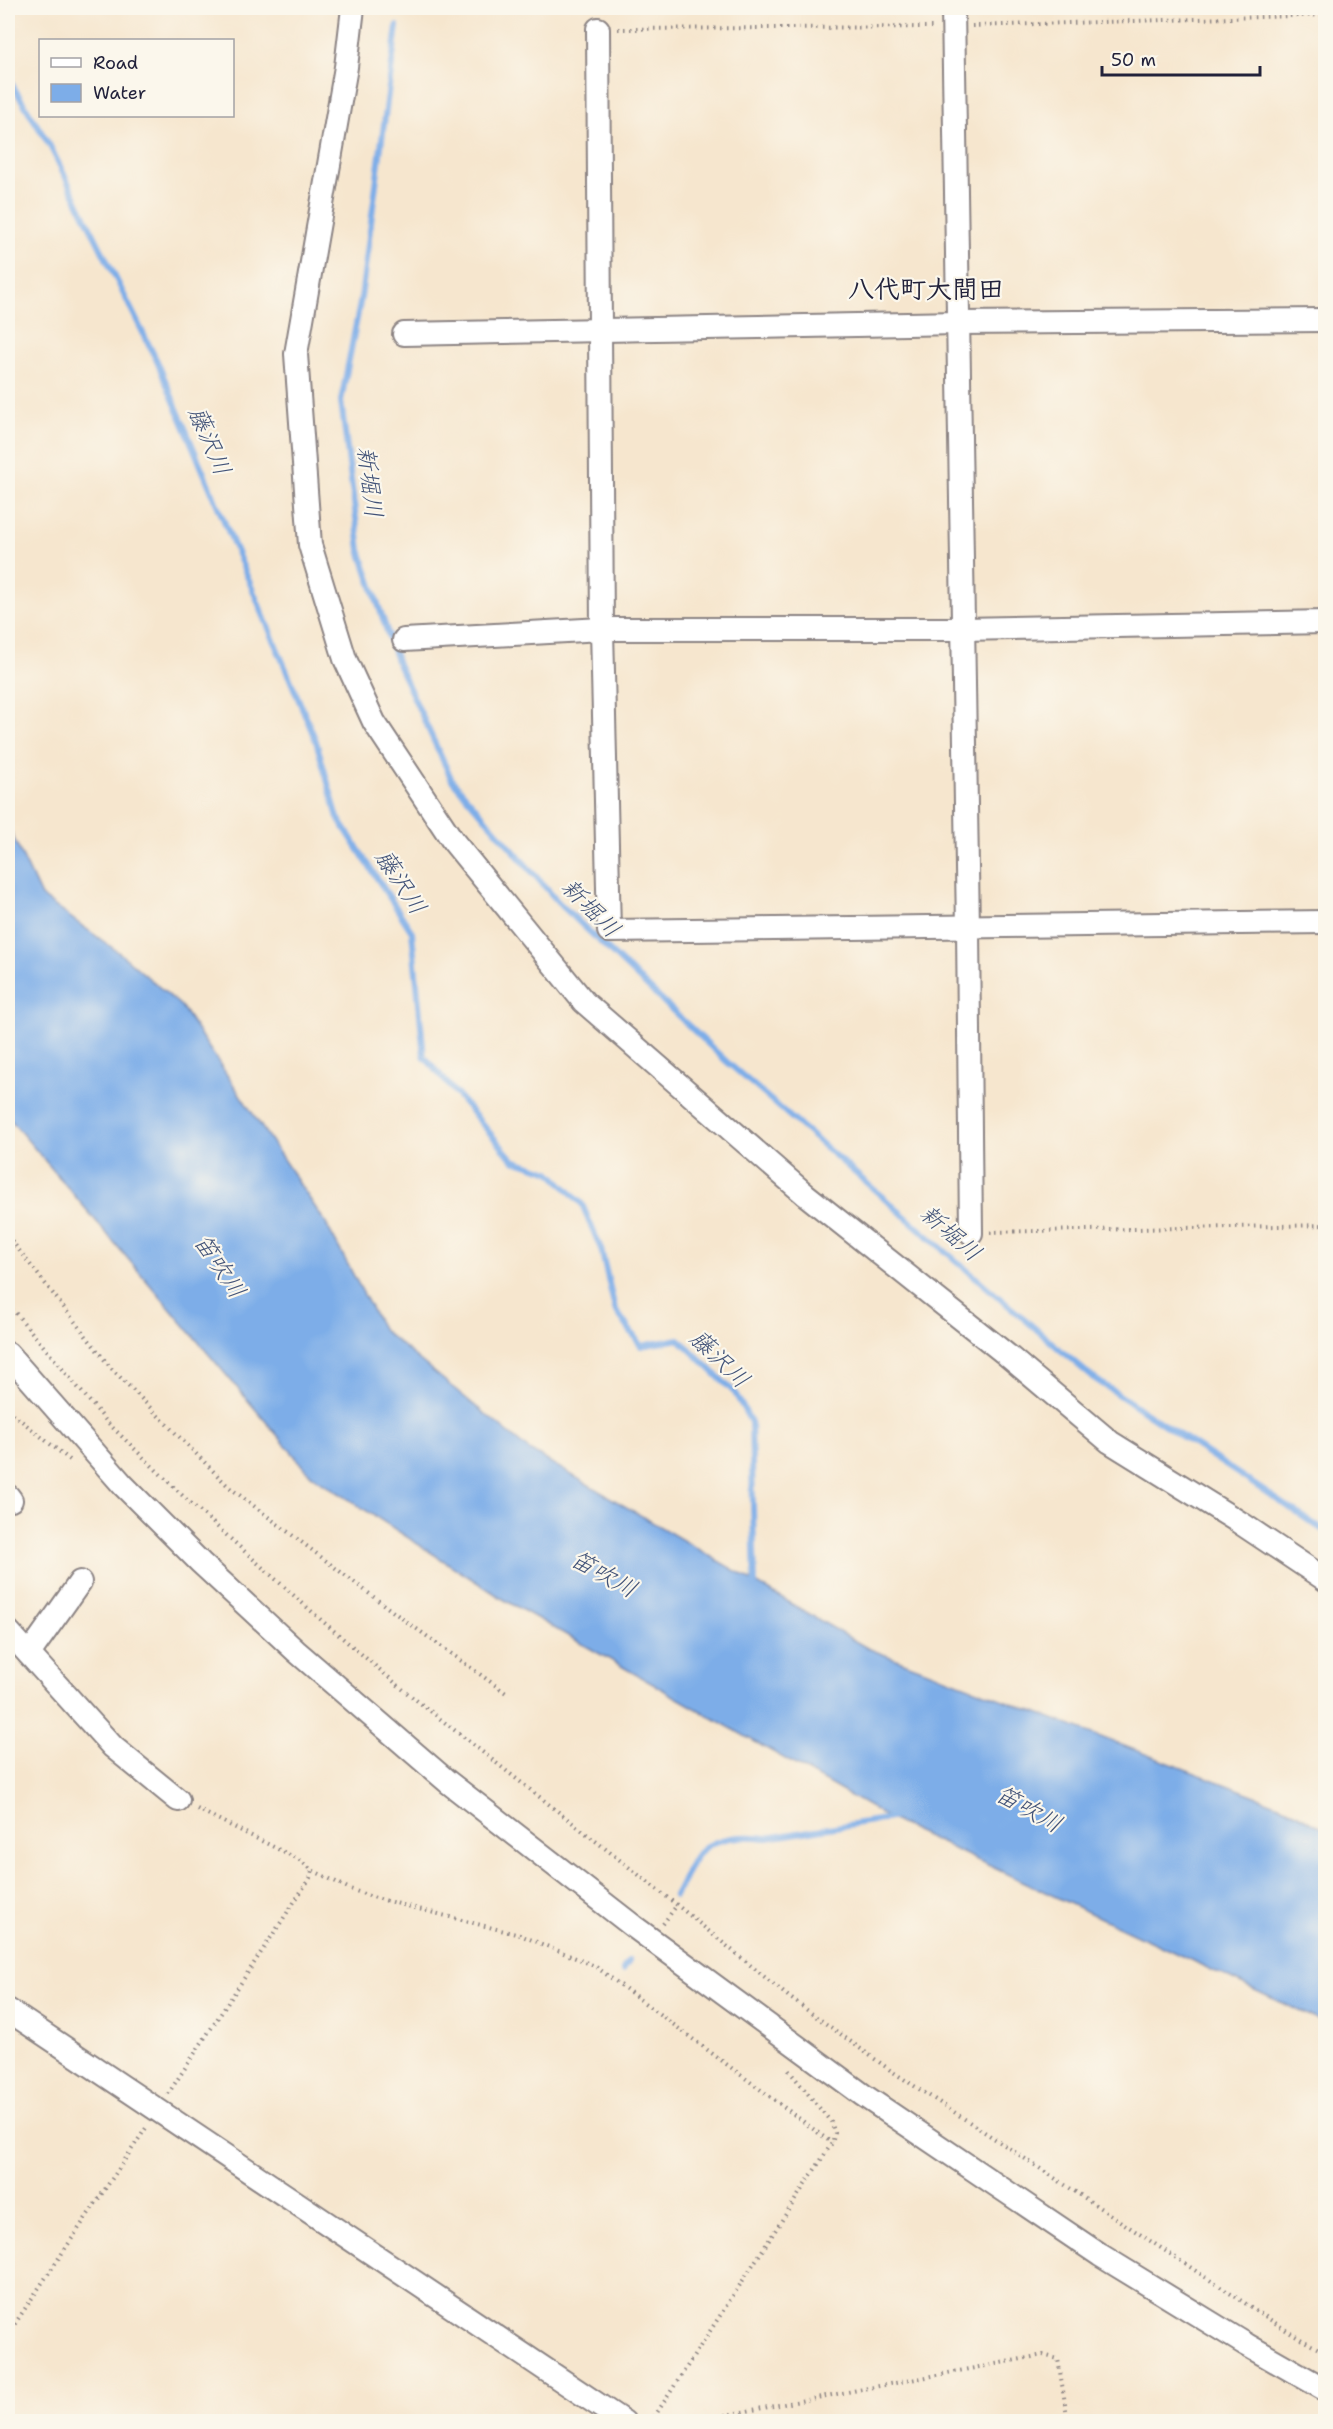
<svg xmlns="http://www.w3.org/2000/svg" width="1333" height="2429" font-family="'Shantell Sans','Klee One',sans-serif">
<rect width="100%" height="100%" fill="#fbf7ec"/>
<filter id="ink" filterUnits="userSpaceOnUse"><feTurbulence type="fractalNoise" baseFrequency=".0167" numOctaves="2"/><feDisplacementMap in="SourceGraphic" scale="12" xChannelSelector="R" yChannelSelector="G"/><feConvolveMatrix kernelMatrix="1 2 1 2 8 2 1 2 1" color-interpolation-filters="sRGB"/></filter>
<filter id="wash" filterUnits="userSpaceOnUse"><feTurbulence type="fractalNoise" baseFrequency=".008" numOctaves="4" result="noise"/><feDisplacementMap in="SourceGraphic" scale="24" xChannelSelector="R" yChannelSelector="G"/><feGaussianBlur stdDeviation="1.35" result="paint"/><feColorMatrix in="noise" values="0 0 0 0 0 0 0 0 0 0 0 0 0 0 0 0 0 1.4 0 .05"/><feComposite in="paint" operator="in"/></filter>
<g filter="url(#wash)">
<rect width="100%" height="100%" fill="#f6e6ce"/>
<path fill="#7dade8" stroke="#506892" stroke-width="1.5" d="M8,826L41,896L121,954L181,1006L325,1222L383,1330L529,1450L867,1648L1287,1808L1325,1829V2023L898,1823L503,1599L311,1475L8,1117Z"/>
<g fill="none" stroke-linecap="round" stroke-linejoin="round">
<g stroke="#7dade8" stroke-width="6">
<path d="M397,26L361,298L341,401L360,550L398,664L452,780L559,903L727,1062L960,1264L1092,1377L1326,1532"/>
<path d="M8,78L50,146L157,361L316,741L338,818L412,932L424,1056L513,1160L550,1172L582,1204L601,1249L615,1309L641,1346L679,1339L735,1393L751,1422L755,1590"/>
<path d="M675,1896C682,1885 686,1871 694,1859C710,1836 741,1835 767,1838L897,1817"/>
<path d="M623,1970L629,1961"/>
</g>
</g>
</g>
<g filter="url(#ink)">
<g fill="none" stroke-linecap="round" stroke-linejoin="round">
<defs>
<g id="minor">
<path d="M353,8L346,67L296,354L310,545L345,659L374,722L453,841L584,1002L806,1195L1007,1355L1110,1442L1239,1522L1326,1580"/>
<path d="M953,8L968,928L971,1233"/>
<path d="M598,29L602,629L609,931L1326,922"/>
<path d="M404,334L958,323L1326,320"/>
<path d="M404,640L602,629H963L1326,622"/>
<path d="M8,1354L123,1485L201,1563L296,1651L448,1782L633,1926L863,2095L1100,2255L1247,2345L1326,2390"/>
<path d="M8,1496L11,1500"/>
<path d="M8,1631L113,1747L178,1800"/>
<path d="M29,1654L80,1582"/>
<path d="M8,2010L624,2422"/>
</g>
</defs>
<use href="#minor" stroke="#8c8484" stroke-width="26"/>
<g stroke="#8c8484" stroke-width="4" stroke-dasharray="1.5 4.5" stroke-linecap="butt">
<path d="M972,26L1326,15"/>
<path d="M618,29L932,27"/>
<path d="M990,1232L1326,1225"/>
<path d="M8,1236L111,1368L229,1487L396,1614L506,1693"/>
<path d="M8,1304L107,1422L184,1497L320,1619L406,1692L677,1905L789,1997L890,2070L1295,2336L1326,2353"/>
<path d="M8,1410L70,1460"/>
<path d="M197,1809L298,1859L312,1870L350,1889L372,1897L520,1935L595,1966L832,2143"/>
<path d="M663,1924L677,1905"/>
<path d="M168,2094L310,1878L312,1870"/>
<path d="M8,2334L146,2128"/>
<path d="M651,2422L832,2143L835,2133L831,2122L786,2067"/>
<path d="M689,2422L1043,2355L1058,2359L1068,2422"/>
</g>
<use href="#minor" stroke="#fff" stroke-width="22"/>
</g>
</g>
<g text-anchor="middle" stroke-width="4.5" stroke-linejoin="round" paint-order="stroke">
<g font-size="24" font-style="italic" fill="#425378" stroke="#fbf7ec">
<text transform="translate(210 441) rotate(67)" y="8">藤沢川</text>
<text transform="translate(370 482) rotate(83)" y="8">新堀川</text>
<text transform="translate(401 882) rotate(57)" y="8">藤沢川</text>
<text transform="translate(591 908) rotate(45)" y="8">新堀川</text>
<text transform="translate(951 1233) rotate(41)" y="8">新堀川</text>
<text transform="translate(220 1266) rotate(56)" y="8">笛吹川</text>
<text transform="translate(720 1359) rotate(44)" y="8">藤沢川</text>
<text transform="translate(604 1574) rotate(29)" y="8">笛吹川</text>
<text transform="translate(1029 1809) rotate(29)" y="8">笛吹川</text>
</g>
<g font-size="26" font-weight="bold" fill="#22223b" stroke="#fbf7ec">
<text x="926" y="298">八代町大間田</text>
</g>
</g>
<rect width="1333" height="2429" fill="none" stroke="#fbf7ec" stroke-width="30"/>
<rect x="39" y="39" width="195" height="78" fill="#fbf7ec" stroke="#a4a2a5" stroke-width="1.5"/>
<rect x="51" y="58" width="30" height="9" fill="#ffffff" stroke="#a4a2a5" stroke-width="1.5"/>
<text x="93" y="69" font-size="18" fill="#22223b">Road</text>
<rect x="51" y="84" width="30" height="18" fill="#7dade8" stroke="#a4a2a5" stroke-width="1.5"/>
<text x="93" y="99" font-size="18" fill="#22223b">Water</text>
<path d="M1102 66v9h158v-9" fill="none" stroke="#22223b" stroke-width="3"/>
<text x="1111" y="66" font-size="18" fill="#22223b" stroke="#fbf7ec" stroke-width="4.5" paint-order="stroke">50 m</text>
</svg>
